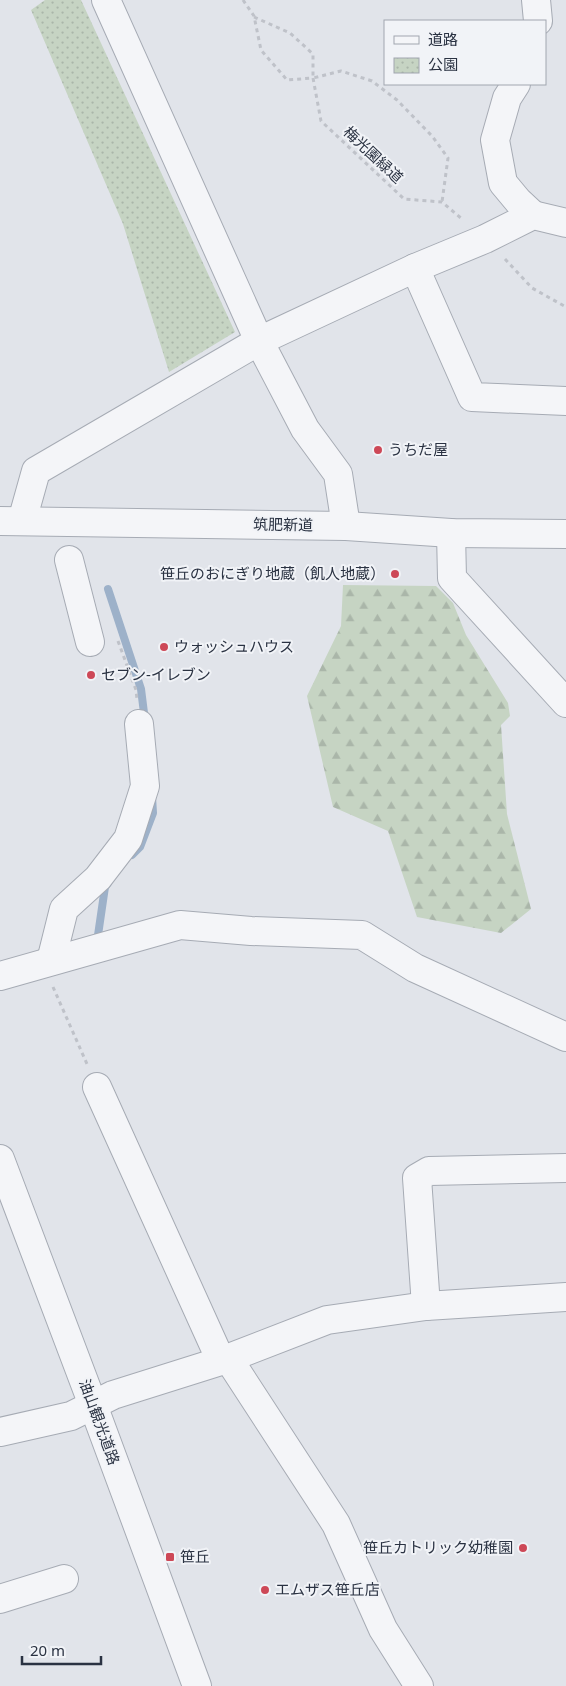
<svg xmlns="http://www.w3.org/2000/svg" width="566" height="1686" font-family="'Noto Sans','Noto Sans JP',sans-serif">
<defs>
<pattern id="forest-firs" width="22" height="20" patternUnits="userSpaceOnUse" patternTransform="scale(1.25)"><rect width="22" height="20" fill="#c6d4c3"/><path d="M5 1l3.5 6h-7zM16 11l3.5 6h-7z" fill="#aab6a9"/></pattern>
<pattern id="park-dots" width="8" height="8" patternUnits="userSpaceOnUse" patternTransform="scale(1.25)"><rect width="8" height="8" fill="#c6d4c3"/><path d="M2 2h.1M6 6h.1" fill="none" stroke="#aab6a9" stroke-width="1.8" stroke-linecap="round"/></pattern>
</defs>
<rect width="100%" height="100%" fill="#e1e4ea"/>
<path fill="url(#forest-firs)" d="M343,585L436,586L453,603L466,635L508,703L510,716L501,725L507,814L531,909L501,933L417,917L388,831L333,807L307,696L341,626Z"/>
<path fill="url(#park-dots)" d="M45,0H81L235,332L169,372L123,224L31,10Z"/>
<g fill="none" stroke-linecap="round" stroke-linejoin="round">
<g stroke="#9db1c9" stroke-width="8">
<path d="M108,589L141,689L145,721"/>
<path d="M132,855L140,847L153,813L152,797"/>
<path d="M97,942L105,887L108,883"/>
</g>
<defs>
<g id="minor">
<path d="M106,0L259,341L305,429L338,474L346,526"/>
<path d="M536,0L538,21"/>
<path d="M516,84L507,98L495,140L503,183L518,201L533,215"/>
<path d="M415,268L472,397L566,401"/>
<path d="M0,521L346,526L451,533L566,534"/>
<path d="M22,521L36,471L259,341L415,268L485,239L533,215L566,223"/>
<path d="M451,533L452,578L566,703"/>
<path d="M69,560L90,642"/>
<path d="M51,961L64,909L98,878L128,839L145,786L139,724"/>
<path d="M0,976L180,925L251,931L362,935L415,968L566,1037"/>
<path d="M97,1087L221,1361"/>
<path d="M0,1159L93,1405L197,1686"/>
<path d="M426,1306L417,1178L429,1171L566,1168"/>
<path d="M228,1358L336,1524L383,1629L419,1686"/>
<path d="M0,1432L71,1416L113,1395L221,1361L327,1320L426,1306L566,1297"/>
<path d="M0,1599L64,1579"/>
</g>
</defs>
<use href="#minor" stroke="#a6abb4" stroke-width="30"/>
<g stroke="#bfc2c9" stroke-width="3" stroke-dasharray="4 4" stroke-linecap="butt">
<path d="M243,0L254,16L261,50L287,80L313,78L321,121L404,199L442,202L462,219"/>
<path d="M254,17L290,33L313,54V78L341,71L372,81L397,100L432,136L448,158L442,202"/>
<path d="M505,259L532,288L566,307"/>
<path d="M118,641L136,690L137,699"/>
<path d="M53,987L87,1064"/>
</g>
<use href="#minor" stroke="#f4f5f8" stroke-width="28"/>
</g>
<g fill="#cd4857" stroke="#f1f3f7" stroke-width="2">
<circle cx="378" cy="450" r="5"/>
<circle cx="395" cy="574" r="5"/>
<circle cx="164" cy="647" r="5"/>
<circle cx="91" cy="675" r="5"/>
<circle cx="523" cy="1548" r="5"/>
<rect x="165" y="1552" width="10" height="10" rx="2.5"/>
<circle cx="265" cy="1590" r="5"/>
</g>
<g text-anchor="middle" stroke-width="4" stroke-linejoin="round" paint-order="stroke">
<g font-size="15" fill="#2a3242" stroke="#f1f3f7">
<text transform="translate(373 155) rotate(43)" y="5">梅光園緑道</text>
<text transform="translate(283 525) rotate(1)" y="5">筑肥新道</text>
<text transform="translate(99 1422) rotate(70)" y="5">油山観光道路</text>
</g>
<g font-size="15" fill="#2a3242" stroke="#f1f3f7" text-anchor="start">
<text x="388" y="455">うちだ屋</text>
<text x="385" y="579" text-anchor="end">笹丘のおにぎり地蔵（飢人地蔵）</text>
<text x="174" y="652">ウォッシュハウス</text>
<text x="101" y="680">セブン-イレブン</text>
<text x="513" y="1553" text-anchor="end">笹丘カトリック幼稚園</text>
<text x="180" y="1562">笹丘</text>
<text x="275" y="1595">エムザス笹丘店</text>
</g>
</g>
<rect x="384" y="20" width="162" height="65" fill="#f1f3f7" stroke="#a1a6af"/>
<rect x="394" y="36" width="25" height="8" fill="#f4f5f8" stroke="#a1a6af"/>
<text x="428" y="45" font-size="15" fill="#2a3242">道路</text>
<rect x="394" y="58" width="25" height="15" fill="url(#park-dots)" stroke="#a1a6af"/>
<text x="428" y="70" font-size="15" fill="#2a3242">公園</text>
<path d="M22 1656v8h79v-8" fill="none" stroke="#2a3242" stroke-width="2.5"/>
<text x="30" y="1656" font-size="15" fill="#2a3242" stroke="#f1f3f7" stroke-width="4" paint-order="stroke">20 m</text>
</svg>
